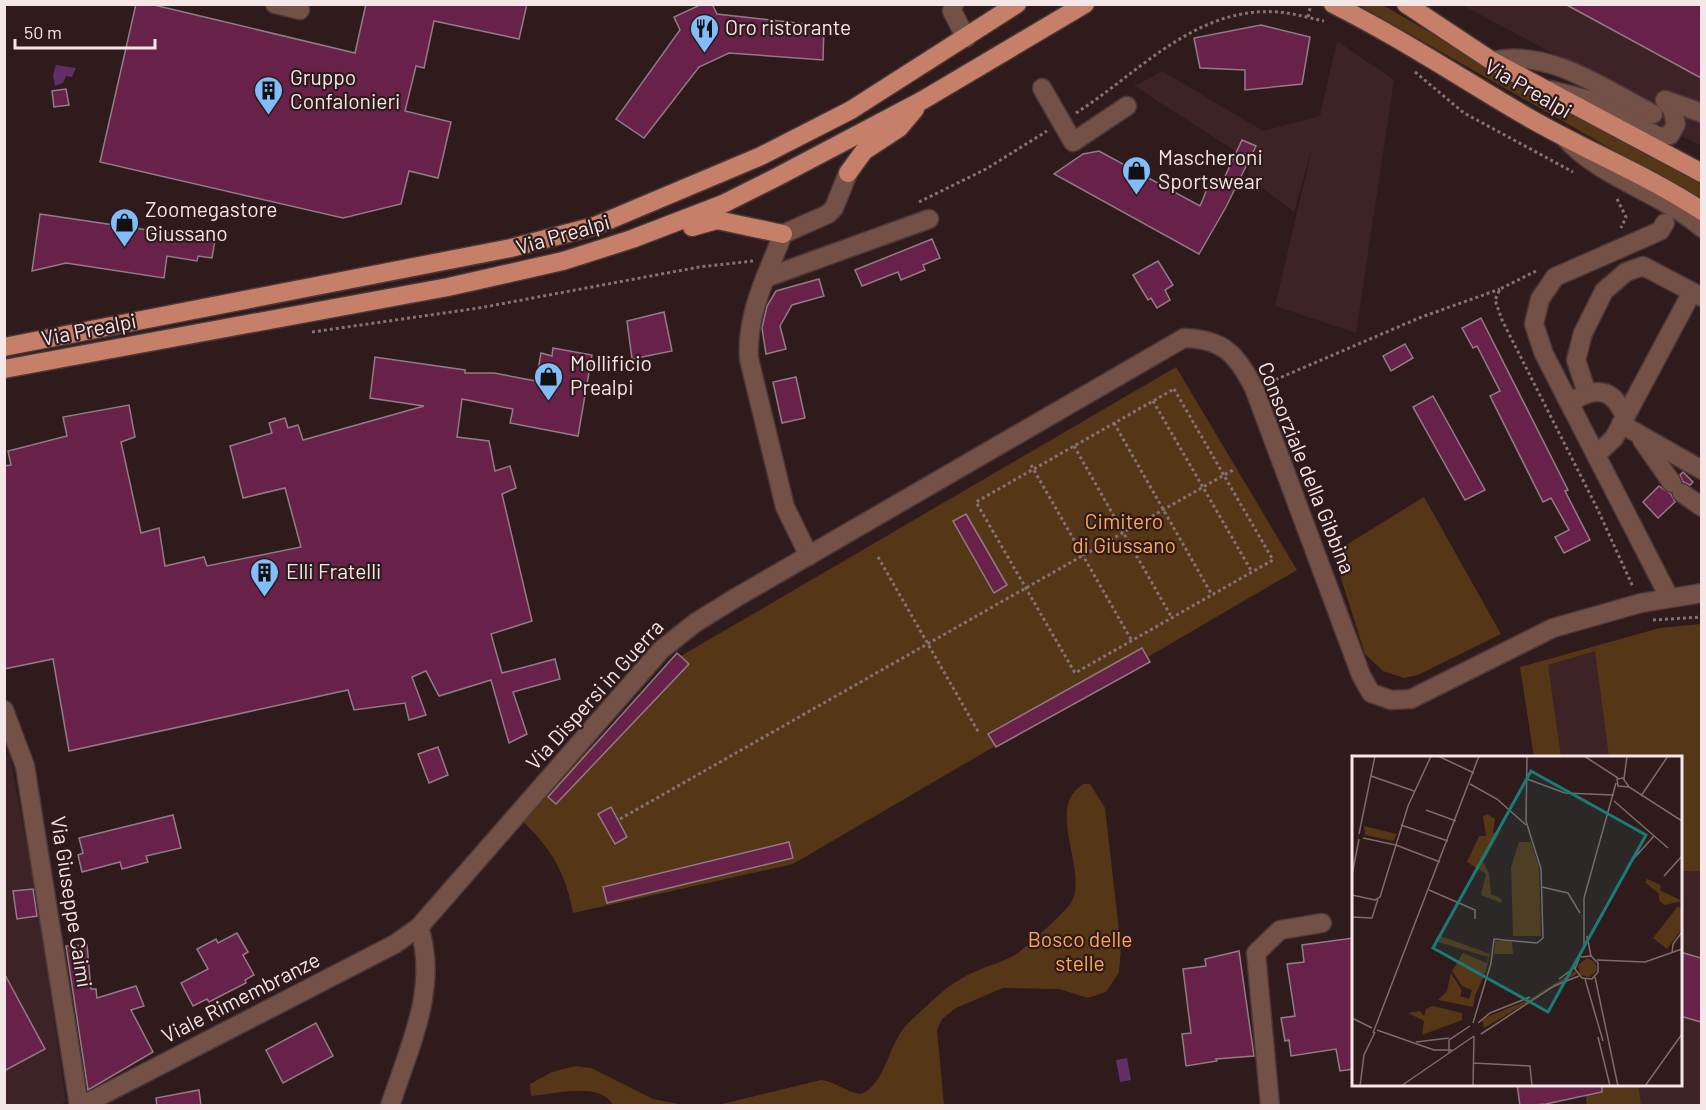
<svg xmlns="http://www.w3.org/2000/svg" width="1706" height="1110" font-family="Barlow,sans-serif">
<rect width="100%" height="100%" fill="#2f1a1c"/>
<g fill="#3e2326">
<path d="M1462,5H1701V146L1650,120L1656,108Z"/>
<path d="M1337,41L1394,80L1356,333L1275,306L1314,141L1294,212L1248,177L1249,160L1133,85L1139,84L1162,71L1263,131L1320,116Z"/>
<path d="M1701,624V1105H1587L1584,1085L1680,1084V758L1534,757L1520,667L1660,628Z"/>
<path d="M4,754L10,757L35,888L66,1102L59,1105H5Z"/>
</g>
<g fill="#553616">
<path d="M1359,5H1383L1441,39L1701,182V200Z"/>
<path d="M1176,367L1297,570L793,864L573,913C566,874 551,847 521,820L674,660Z"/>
<path d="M1424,497L1501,634L1418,675L1404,678L1383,671L1365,654L1333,553Z"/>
<path d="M1701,624V871H1681L1680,758L1609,757L1595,651L1548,665L1561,757H1534L1520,667L1660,628Z"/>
<path d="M1084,784H1090L1105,808L1121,948L1119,972L1106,992L1088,998L1059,989L1003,988L956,1008L942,1019L937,1030L944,1105H718L821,1080C835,1081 854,1097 863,1093C883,1084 889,1049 901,1032C906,1024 914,1018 920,1012C932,1001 945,988 959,980C975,969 996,965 1013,956C1023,951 1064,913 1071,903C1090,873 1043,806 1084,784Z"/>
<path d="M575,1066L591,1068L653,1099L684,1105H613C600,1081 554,1094 531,1096L530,1084L552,1072Z"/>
<path d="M1584,1085H1638L1641,1105H1587Z"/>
</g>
<g fill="#622e68">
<path d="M56,65L76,68L72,77L66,76L63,83L55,86L53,75Z"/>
<path d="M1127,1058L1131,1080L1120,1082L1116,1060Z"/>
</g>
<g fill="#68224a" stroke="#927b85" stroke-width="1.5">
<path d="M136,4H150L355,53L366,4H527L519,39L434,21L424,68L416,66L405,111L451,122L438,178L409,171L401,204L343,218L100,162Z"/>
<path d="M702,4H712L717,14L824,26L823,60L729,53L699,67L644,138L616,119L680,30L674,17Z"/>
<path d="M1565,4H1701V78Z"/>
<path d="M1261,25L1310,37L1302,84L1245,90V70L1200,68L1194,38Z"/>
<path d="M66,89L69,105L54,107L52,91Z"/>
<path d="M1242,140L1256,146L1226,207L1199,254L1054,174L1083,154L1099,151L1200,206L1210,182L1220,187Z"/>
<path d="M40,214L215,240L212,258L198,256L197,261L167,256L164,278L66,263L32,271Z"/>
<path d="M932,239L940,258L923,265L925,270L901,280L898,272L862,286L855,270Z"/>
<path d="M1158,261L1173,285L1165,290L1170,300L1157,308L1151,298L1148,300L1133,275Z"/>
<path d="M819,279L824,296L792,305L780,326L786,349L766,354L762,328L767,306L776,291Z"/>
<path d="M664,312L672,351L632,359L627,321Z"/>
<path d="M1481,318L1568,490L1565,491L1590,540L1564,553L1555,537L1569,530L1551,498L1543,502L1490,396L1500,391L1477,346L1473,348L1462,328Z"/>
<path d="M1405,344L1413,358L1391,371L1383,356Z"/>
<path d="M553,348L592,355L578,436L510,423L513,409L462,399L457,437L489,441L495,471L510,466L516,488L502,494L532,621L491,634L502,673L555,659L560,679L513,692L527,734L509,743L491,680L439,696L426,671L412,677L426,715L409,720L405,703L354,710L348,690L69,751L53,659L4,669V466L11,465L8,451L67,436L63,417L129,405L135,437L121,442L141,533L159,528L165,566L204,557L207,566L301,547L285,488L243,498L230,446L272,433L269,423L285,418L288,428L298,425L303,440L424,406L370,398L375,357L465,370V373H494L536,381L541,353L552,356Z"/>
<path d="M796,377L805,418L782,423L773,382Z"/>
<path d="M1433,396L1485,490L1465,500L1413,407Z"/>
<path d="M1683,472L1693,482L1690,485L1683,482L1680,475Z"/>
<path d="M1659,486L1671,494L1675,502L1658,518L1643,502Z"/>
<path d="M966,514L1007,585L994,593L953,521Z"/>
<path d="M1142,648L1150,662L996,747L988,734Z"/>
<path d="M677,653L689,664L556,804L548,797Z"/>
<path d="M438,747L448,775L429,783L418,754Z"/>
<path d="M611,807L627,837L615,844L598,814Z"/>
<path d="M173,815L181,848L146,856L148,862L122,869L120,862L82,872L78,855L83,853L79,838Z"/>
<path d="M789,842L793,858L607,903L603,887Z"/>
<path d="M33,889L37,916L17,919L13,891Z"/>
<path d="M237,933L248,952L243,955L254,975L245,980L246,983L209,1002L207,999L193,1006L181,983L208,969L197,949L216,939L218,943Z"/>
<path d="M1353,938V1069L1340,1071L1336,1049L1291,1056L1289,1040L1285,1041L1281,1018L1295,1016L1287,964L1304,962L1302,945Z"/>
<path d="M87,945L91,989H96L97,998L136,986L144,1006L131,1010L153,1052L88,1090L66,946Z"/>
<path d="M1239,951L1254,1056L1216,1059L1217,1061L1186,1066L1182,1034L1191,1033L1183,969L1206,966L1205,959Z"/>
<path d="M1680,952L1701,958V1022L1680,1016Z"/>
<path d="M4,973L45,1049L4,1071Z"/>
<path d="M316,1023L333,1056L283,1083L266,1050Z"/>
<path d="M1517,1084H1602V1092L1546,1104L1520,1106Z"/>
<path d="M199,1090L201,1106H157L156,1098Z"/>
</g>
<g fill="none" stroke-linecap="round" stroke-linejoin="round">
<defs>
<g id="minor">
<path d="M275,4L300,10"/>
<path d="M954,4L952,11L966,38"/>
<path d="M1492,61C1548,48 1605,89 1653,114"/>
<path d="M1042,88L1073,142L1127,106"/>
<path d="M1550,90L1590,100L1659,137L1670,135L1676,124L1672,109L1665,100"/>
<path d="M1665,100L1702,113"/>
<path d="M1565,138C1602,179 1660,192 1702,228"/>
<path d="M1665,223L1660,231L1555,277L1540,299L1534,324L1544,354L1669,597"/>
<path d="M765,278L929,219"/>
<path d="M1587,393L1576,360L1583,333L1604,291L1626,272L1643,266L1702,297"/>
<path d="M1576,399C1600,385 1615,392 1625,417"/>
<path d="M1621,424L1702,470"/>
<path d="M1642,440L1672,483"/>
<path d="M1596,455L1614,438L1692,292"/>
<path d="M1682,493L1702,507"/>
<path d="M809,556L785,507L749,359C746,314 767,275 783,234L828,214L834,208L848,173"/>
<path d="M4,710L25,766L79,1106"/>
<path d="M81,1106L395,944L419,927L661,650L695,623L737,597L1184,338C1224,339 1237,355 1254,388L1361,675L1371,693L1391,700L1411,699L1553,628L1641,603L1702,593"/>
<path d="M390,1106C409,1047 439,988 419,927"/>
<path d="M1270,1106L1256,953L1280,930L1322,923"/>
</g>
<g id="major">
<path d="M1333,4C1399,37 1461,78 1524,115C1582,149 1646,174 1702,211"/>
<path d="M1406,4L1492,61L1702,173"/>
<path d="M848,173L864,151L899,128L915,109"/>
<path d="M692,227L717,220L783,234"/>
<path d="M4,347L511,248L595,226L761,156L851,110L1017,4"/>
<path d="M4,369L448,287L563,261L632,239L723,204L775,178L923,100L1085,4"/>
</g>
</defs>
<use href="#minor" stroke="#4b3738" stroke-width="21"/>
<use href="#major" stroke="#4b3738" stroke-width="21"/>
<g stroke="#847274" stroke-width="3" stroke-dasharray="3 3" stroke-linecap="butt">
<path d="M1308,17L1311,4"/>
<path d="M1415,72L1464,113L1573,172"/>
<path d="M1076,113C1140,72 1196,6 1278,12C1293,13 1309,18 1324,21"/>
<path d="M1617,199L1626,217L1621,228"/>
<path d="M919,202L986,169L1047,131"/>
<path d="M1536,271L1500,289L1495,300L1502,320L1597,508L1633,587"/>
<path d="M312,332L479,308L699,267L753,261"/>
<path d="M1270,382L1419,318L1500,289"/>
<path d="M1174,389L1273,560L1075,673L976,502Z"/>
<path d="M1153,401L1252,572"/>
<path d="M1114,423L1212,595"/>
<path d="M1074,446L1172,618"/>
<path d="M1031,465L1132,641"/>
<path d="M878,557L979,733"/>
<path d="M1653,620L1702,617"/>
<path d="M620,819L1233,470"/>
</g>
<use href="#minor" stroke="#735146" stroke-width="18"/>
<use href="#major" stroke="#c67f69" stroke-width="18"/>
</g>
<defs>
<symbol id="restaurant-pin" viewBox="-11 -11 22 30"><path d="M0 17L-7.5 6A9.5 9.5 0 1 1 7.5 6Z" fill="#80bdfa" stroke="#2f1a1c"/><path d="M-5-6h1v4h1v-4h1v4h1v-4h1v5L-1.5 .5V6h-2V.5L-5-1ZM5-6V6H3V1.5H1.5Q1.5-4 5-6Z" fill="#111"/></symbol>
<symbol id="building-pin" viewBox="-11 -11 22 30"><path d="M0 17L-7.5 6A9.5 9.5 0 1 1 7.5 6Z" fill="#80bdfa" stroke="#2f1a1c"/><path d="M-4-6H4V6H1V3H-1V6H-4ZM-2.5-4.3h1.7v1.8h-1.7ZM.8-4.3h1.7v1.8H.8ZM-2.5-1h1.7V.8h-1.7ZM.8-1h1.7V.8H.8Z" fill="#111"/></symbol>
<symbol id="shop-pin" viewBox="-11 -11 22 30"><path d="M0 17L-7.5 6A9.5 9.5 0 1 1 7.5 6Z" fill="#80bdfa" stroke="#2f1a1c"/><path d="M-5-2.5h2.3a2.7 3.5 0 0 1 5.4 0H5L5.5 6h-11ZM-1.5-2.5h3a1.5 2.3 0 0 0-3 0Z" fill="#111"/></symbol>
</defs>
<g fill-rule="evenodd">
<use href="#restaurant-pin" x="688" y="12" width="33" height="45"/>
<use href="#building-pin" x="252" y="74" width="33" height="45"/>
<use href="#shop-pin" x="1120" y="154" width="33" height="45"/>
<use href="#shop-pin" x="108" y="206" width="33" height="45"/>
<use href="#shop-pin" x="532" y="360" width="33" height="45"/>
<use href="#building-pin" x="248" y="556" width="33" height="45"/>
</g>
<g text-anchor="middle" stroke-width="4.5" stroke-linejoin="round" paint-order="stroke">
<g font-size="21" fill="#f5e6e7" stroke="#2f1a1c" text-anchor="start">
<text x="725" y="35">Oro ristorante</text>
<text x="290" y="85">Gruppo<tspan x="290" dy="24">Confalonieri</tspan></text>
<text x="1158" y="165">Mascheroni<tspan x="1158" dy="24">Sportswear</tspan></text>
<text x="145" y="217">Zoomegastore<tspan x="145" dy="24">Giussano</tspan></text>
<text x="570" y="371">Mollificio<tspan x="570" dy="24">Prealpi</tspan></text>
<text x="286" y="579">Elli Fratelli</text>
</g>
<g font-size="21" fill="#f5e6e7" stroke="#2f1a1c">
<text transform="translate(1528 89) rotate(30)" y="7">Via Prealpi</text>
<text transform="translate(563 235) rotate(-16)" y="7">Via Prealpi</text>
<text transform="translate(89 330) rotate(-11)" y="7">Via Prealpi</text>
<text transform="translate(1306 468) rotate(68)" y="7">Consorziale della Gibbina</text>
<text transform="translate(595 695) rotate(-48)" y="7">Via Dispersi in Guerra</text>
<text transform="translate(71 902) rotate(81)" y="7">Via Giuseppe Caimi</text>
<text transform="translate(241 998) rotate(-27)" y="7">Viale Rimembranze</text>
</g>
<g font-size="21" fill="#fea954" stroke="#2f1a1c">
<text x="1124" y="529">Cimitero<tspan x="1124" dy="24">di Giussano</tspan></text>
<text x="1080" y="947">Bosco delle<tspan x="1080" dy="24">stelle</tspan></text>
</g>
</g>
<g transform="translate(1352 756)">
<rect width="330" height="330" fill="#2f1a1c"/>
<path d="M135,58L143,63L141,77L146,78L151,71L131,106L137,118L139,138L150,143L149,147L129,139L134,118L115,106L127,80H134L131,60ZM12,70L45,78L41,85L13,79ZM167,86H179L187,111L189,180H161L159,111ZM295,123L309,129L308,134L330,145L313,149L307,145V138L293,126ZM326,150L330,153V173L315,193L301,182ZM86,179L138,198L134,215L123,240L121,251L86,244L95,235L99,217L110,235L108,240L117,243L120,234L110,230L100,215L111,197L135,207L136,201L83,185ZM143,185H160L161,198H142ZM235,202L243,206L245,215L237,221L228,219L226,209ZM223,215L225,218L132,272L130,263L176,244ZM81,250L110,257V264L70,279L72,265L56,257L68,255L72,260L74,253Z" fill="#553616"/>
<path fill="none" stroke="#7e6c6d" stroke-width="1.5" d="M86,0L122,17M232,0L266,22M19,20L62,35M175,23L213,37L262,39M272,23L275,0M118,28L145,43L174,69M277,31L266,30L265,23L271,22L277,31L330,65M289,40L316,0M262,45L316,92M74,54L104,65M49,69L96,85M7,78L23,0M11,82L44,89L88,106M276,109L302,80M0,119L7,83M312,120L330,100M190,131L216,137L228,157M77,134L123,154V163M0,139L23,144L28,141L56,50L79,0M0,161L20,162L26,143M235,180L239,200M320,197L321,188L330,176M229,201L239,200L246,207V216L240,223L230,222L223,213L232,190V142L264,27M245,204L293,206L330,193M243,221L266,330M207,223L223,211M233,223L251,285M0,262L20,272M121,267L139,207L142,183L185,187L191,182L189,113L174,65L175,0M126,267L138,257L178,241M25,274L82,294H100M21,277L127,0M129,278L202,230L227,220M246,281L258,330M64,286L97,282M97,298V284L118,270M121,307L178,310L180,330M8,330L12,299L23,276M49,330L122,280M121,330L122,280M293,330L330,278"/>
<path fill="#1a7c74" fill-opacity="0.15" stroke="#1a7c74" stroke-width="3" d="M179,15L294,79L196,256L81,192Z"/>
<rect width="330" height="330" fill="none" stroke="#f5e6e7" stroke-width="3"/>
</g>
<rect width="1706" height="1110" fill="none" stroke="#f5e6e7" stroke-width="12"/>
<path d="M15 39v9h140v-9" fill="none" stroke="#f5e6e7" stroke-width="3"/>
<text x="24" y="39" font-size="18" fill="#f5e6e7" stroke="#2f1a1c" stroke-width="4.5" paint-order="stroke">50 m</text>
</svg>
